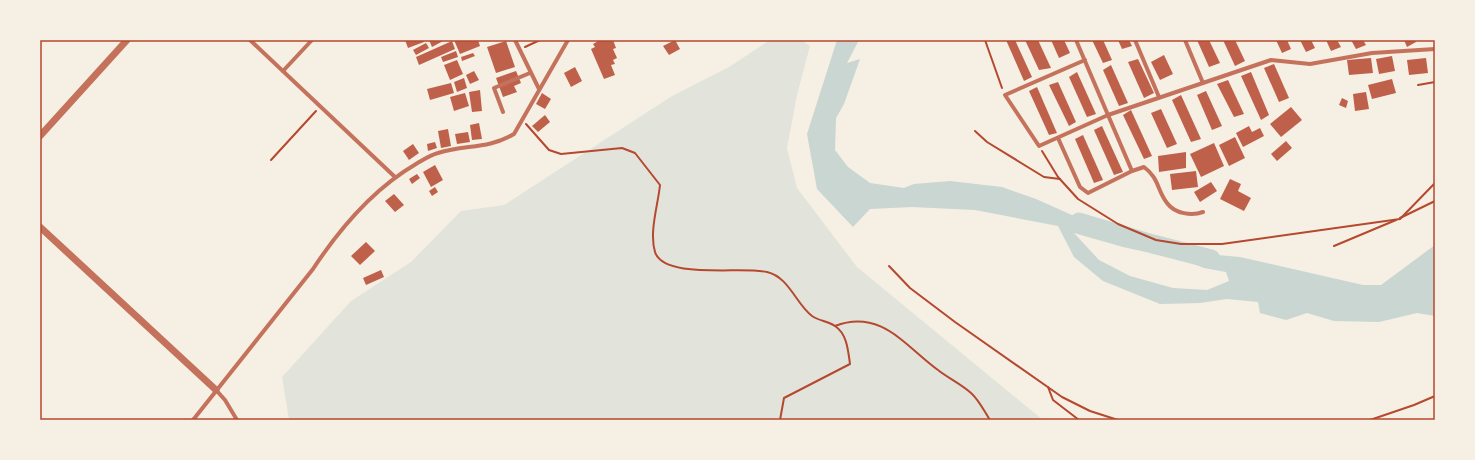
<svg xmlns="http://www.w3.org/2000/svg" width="1475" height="460" font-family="'Fira Sans Condensed',sans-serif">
<rect width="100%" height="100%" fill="#f6efe4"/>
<path fill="#e2e4dc" d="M770,40H801L810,46L797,95L787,148L797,188L857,267L1043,420H289L282,377L351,301L411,262L461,211L504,205L672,96L729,67Z"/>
<path fill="#c9d6d2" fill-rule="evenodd" d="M837,40H859L847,63L860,59L844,104L836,118L835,150L848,167L870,183L904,188L914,184L950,181L1002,187L1036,199L1148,249L1240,257L1363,285H1381L1435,245V316L1417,313L1379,322L1334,321L1307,313L1286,320L1260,313L1258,302L1227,299L1200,303L1160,304L1103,281L1074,257L1058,226L975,210L912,207L870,209L853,227L817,189L807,134ZM1074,233L1123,247L1187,261L1204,268L1226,272L1229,281L1207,290L1173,288L1130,276L1099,260Z"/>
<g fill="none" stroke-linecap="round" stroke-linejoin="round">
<path stroke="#c9d6d2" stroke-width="19" d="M1079,222L1153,244L1211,259"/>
</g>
<g fill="#bf614a">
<path d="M405,40H423L424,42L408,48Z"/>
<path d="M429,40H445L432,47Z"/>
<path d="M454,40H478L480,46L460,54Z"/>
<path d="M600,40H613L616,48L613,49L617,58L613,60L615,64L611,65L615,75L604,79L591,49L595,47L593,44Z"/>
<path d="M675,40L680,49L669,55L663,46Z"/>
<path d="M1006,40H1015L1032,77L1024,81Z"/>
<path d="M1025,40H1038L1051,68L1039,70Z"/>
<path d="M1051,40H1064L1070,53L1059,58Z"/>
<path d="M1092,40H1103L1112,60L1103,63Z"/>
<path d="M1118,40H1129L1132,46L1122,49Z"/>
<path d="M1197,40H1209L1220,63L1209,67Z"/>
<path d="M1223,40H1235L1245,61L1235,66Z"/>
<path d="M1276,40H1287L1291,49L1282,53Z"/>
<path d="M1300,40H1311L1315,48L1306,52Z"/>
<path d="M1326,40H1337L1341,47L1331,51Z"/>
<path d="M1351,40H1363L1366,45L1356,49Z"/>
<path d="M1404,40H1415L1416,42L1407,47Z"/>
<path d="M452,41L455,49L419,65L416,57Z"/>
<path d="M506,41L515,67L496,73L487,47Z"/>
<path d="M426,43L429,48L416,55L413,50Z"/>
<path d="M456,51L458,57L443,62L441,57Z"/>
<path d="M473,53L475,56L462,61L461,57Z"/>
<path d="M1164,55L1173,74L1160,80L1151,62Z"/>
<path d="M1392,56L1395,71L1379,74L1376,59Z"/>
<path d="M1371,58L1373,73L1349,75L1347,60Z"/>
<path d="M1426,58L1428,73L1409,75L1407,60Z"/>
<path d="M1138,59L1154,93L1144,98L1128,62Z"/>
<path d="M457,60L463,74L450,80L444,65Z"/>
<path d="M1274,64L1289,98L1279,102L1264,68Z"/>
<path d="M1111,65L1128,103L1119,106L1103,70Z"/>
<path d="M575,67L582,81L571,87L564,73Z"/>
<path d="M474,71L479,80L470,84L466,75Z"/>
<path d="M516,71L521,83L514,86L517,92L503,97L496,78Z"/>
<path d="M1077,72L1096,114L1087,117L1069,77Z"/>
<path d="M1251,72L1269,115L1261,120L1241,76Z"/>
<path d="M464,78L467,88L457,92L454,82Z"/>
<path d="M1392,79L1396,93L1372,99L1368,85Z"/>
<path d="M1228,80L1244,114L1234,117L1217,84Z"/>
<path d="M1058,82L1076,122L1069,126L1049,85Z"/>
<path d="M451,83L454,93L430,100L427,89Z"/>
<path d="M1037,87L1057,133L1049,135L1029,91Z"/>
<path d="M480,90L482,111L472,112L469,92Z"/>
<path d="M1206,91L1222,126L1212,130L1197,95Z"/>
<path d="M1366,92L1369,109L1355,111L1353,94Z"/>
<path d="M465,93L469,106L454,111L450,97Z"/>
<path d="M542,93L551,99L545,109L536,104Z"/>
<path d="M1181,95L1201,139L1191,142L1172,100Z"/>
<path d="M1342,98L1348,101L1346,108L1339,105Z"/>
<path d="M1291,107L1302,120L1281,137L1270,124Z"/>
<path d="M1161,109L1177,144L1167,148L1151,113Z"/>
<path d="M1131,110L1152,156L1144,159L1123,115Z"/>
<path d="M545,115L550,122L538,132L532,126Z"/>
<path d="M479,123L482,139L472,140L470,125Z"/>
<path d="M1102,126L1123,172L1114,175L1094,130Z"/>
<path d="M1249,126L1252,132L1260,128L1264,136L1243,147L1236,133Z"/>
<path d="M448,129L451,146L441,148L438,131Z"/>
<path d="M468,132L470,142L457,144L455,134Z"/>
<path d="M1083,135L1103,180L1094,183L1075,139Z"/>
<path d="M1235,137L1245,158L1229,166L1219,145Z"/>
<path d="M1286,141L1292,148L1277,161L1271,154Z"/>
<path d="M435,142L437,148L428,151L427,144Z"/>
<path d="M1214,143L1224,166L1201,177L1190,154Z"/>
<path d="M413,144L419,153L409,160L403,151Z"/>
<path d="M1186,152V168L1159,172L1158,156Z"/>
<path d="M435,165L443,180L431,187L423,172Z"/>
<path d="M1196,171L1198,187L1172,190L1170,174Z"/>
<path d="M417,174L420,178L412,184L409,179Z"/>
<path d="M1230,179L1241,184L1238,191L1251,198L1244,211L1220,199Z"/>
<path d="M1211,182L1217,191L1200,202L1194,192Z"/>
<path d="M435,187L438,192L432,196L429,191Z"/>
<path d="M394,194L404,205L395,212L385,201Z"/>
<path d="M366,242L375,251L360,265L351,256Z"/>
<path d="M381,270L384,277L366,285L363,278Z"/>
</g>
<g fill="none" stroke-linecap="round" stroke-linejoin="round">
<g stroke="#b5482f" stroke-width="2">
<path d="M985,40L1002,88"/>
<path d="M525,47L540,40"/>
<path d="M1418,85L1435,82"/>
<path d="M526,124L549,150L561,154L622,148L635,153L660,185C658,205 649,232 655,252C664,280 743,266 767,272C789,277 796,304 812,316C819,321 828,321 835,326C847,334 848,350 850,364L784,398L780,420"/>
<path d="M975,131L987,142L1044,177L1060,179"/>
<path d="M1042,151L1058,177L1078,199L1118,224L1156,240L1181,244H1222L1400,219L1435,183"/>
<path d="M271,160L316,111"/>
<path d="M1400,218L1435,201"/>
<path d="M1334,246L1396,220"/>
<path d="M889,266L910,288L955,322L1062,397L1090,411L1118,420"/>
<path d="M835,326C881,308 906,347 938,370C948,378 961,384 971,393C979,400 984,411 990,420"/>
<path d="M1048,387L1053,400L1079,420"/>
<path d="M1370,420L1414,405L1435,396"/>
</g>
<g stroke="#c5725c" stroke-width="4">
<path d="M250,40L395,177"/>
<path d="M515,40L539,89"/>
<path d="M1076,40L1108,115L1271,60L1310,64L1372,53L1435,49"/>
<path d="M1135,40L1159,97"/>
<path d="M1185,40L1203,83"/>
<path d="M1085,60L1005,95L1039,146L1108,115L1132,171L1144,167C1159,178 1157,190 1167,203C1175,214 1192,216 1203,212"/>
<path d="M283,71L312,40"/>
<path d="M503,112L494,88L530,73"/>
<path d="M1058,138L1080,187L1088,193L1132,171"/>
<path d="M216,390L225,400L237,420"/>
<path d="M193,420L313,269C340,228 373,189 416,164C423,160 430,155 438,153C466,144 486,150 514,134L568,40"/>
</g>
<g stroke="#c5725c" stroke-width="7">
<path d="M40,136L127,40"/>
<path d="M40,227L216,390"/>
</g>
</g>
<rect width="1475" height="460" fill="none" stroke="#f6efe4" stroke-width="82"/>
<rect x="41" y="41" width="1393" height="378" fill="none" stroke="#b5482f" stroke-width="1.5"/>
</svg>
